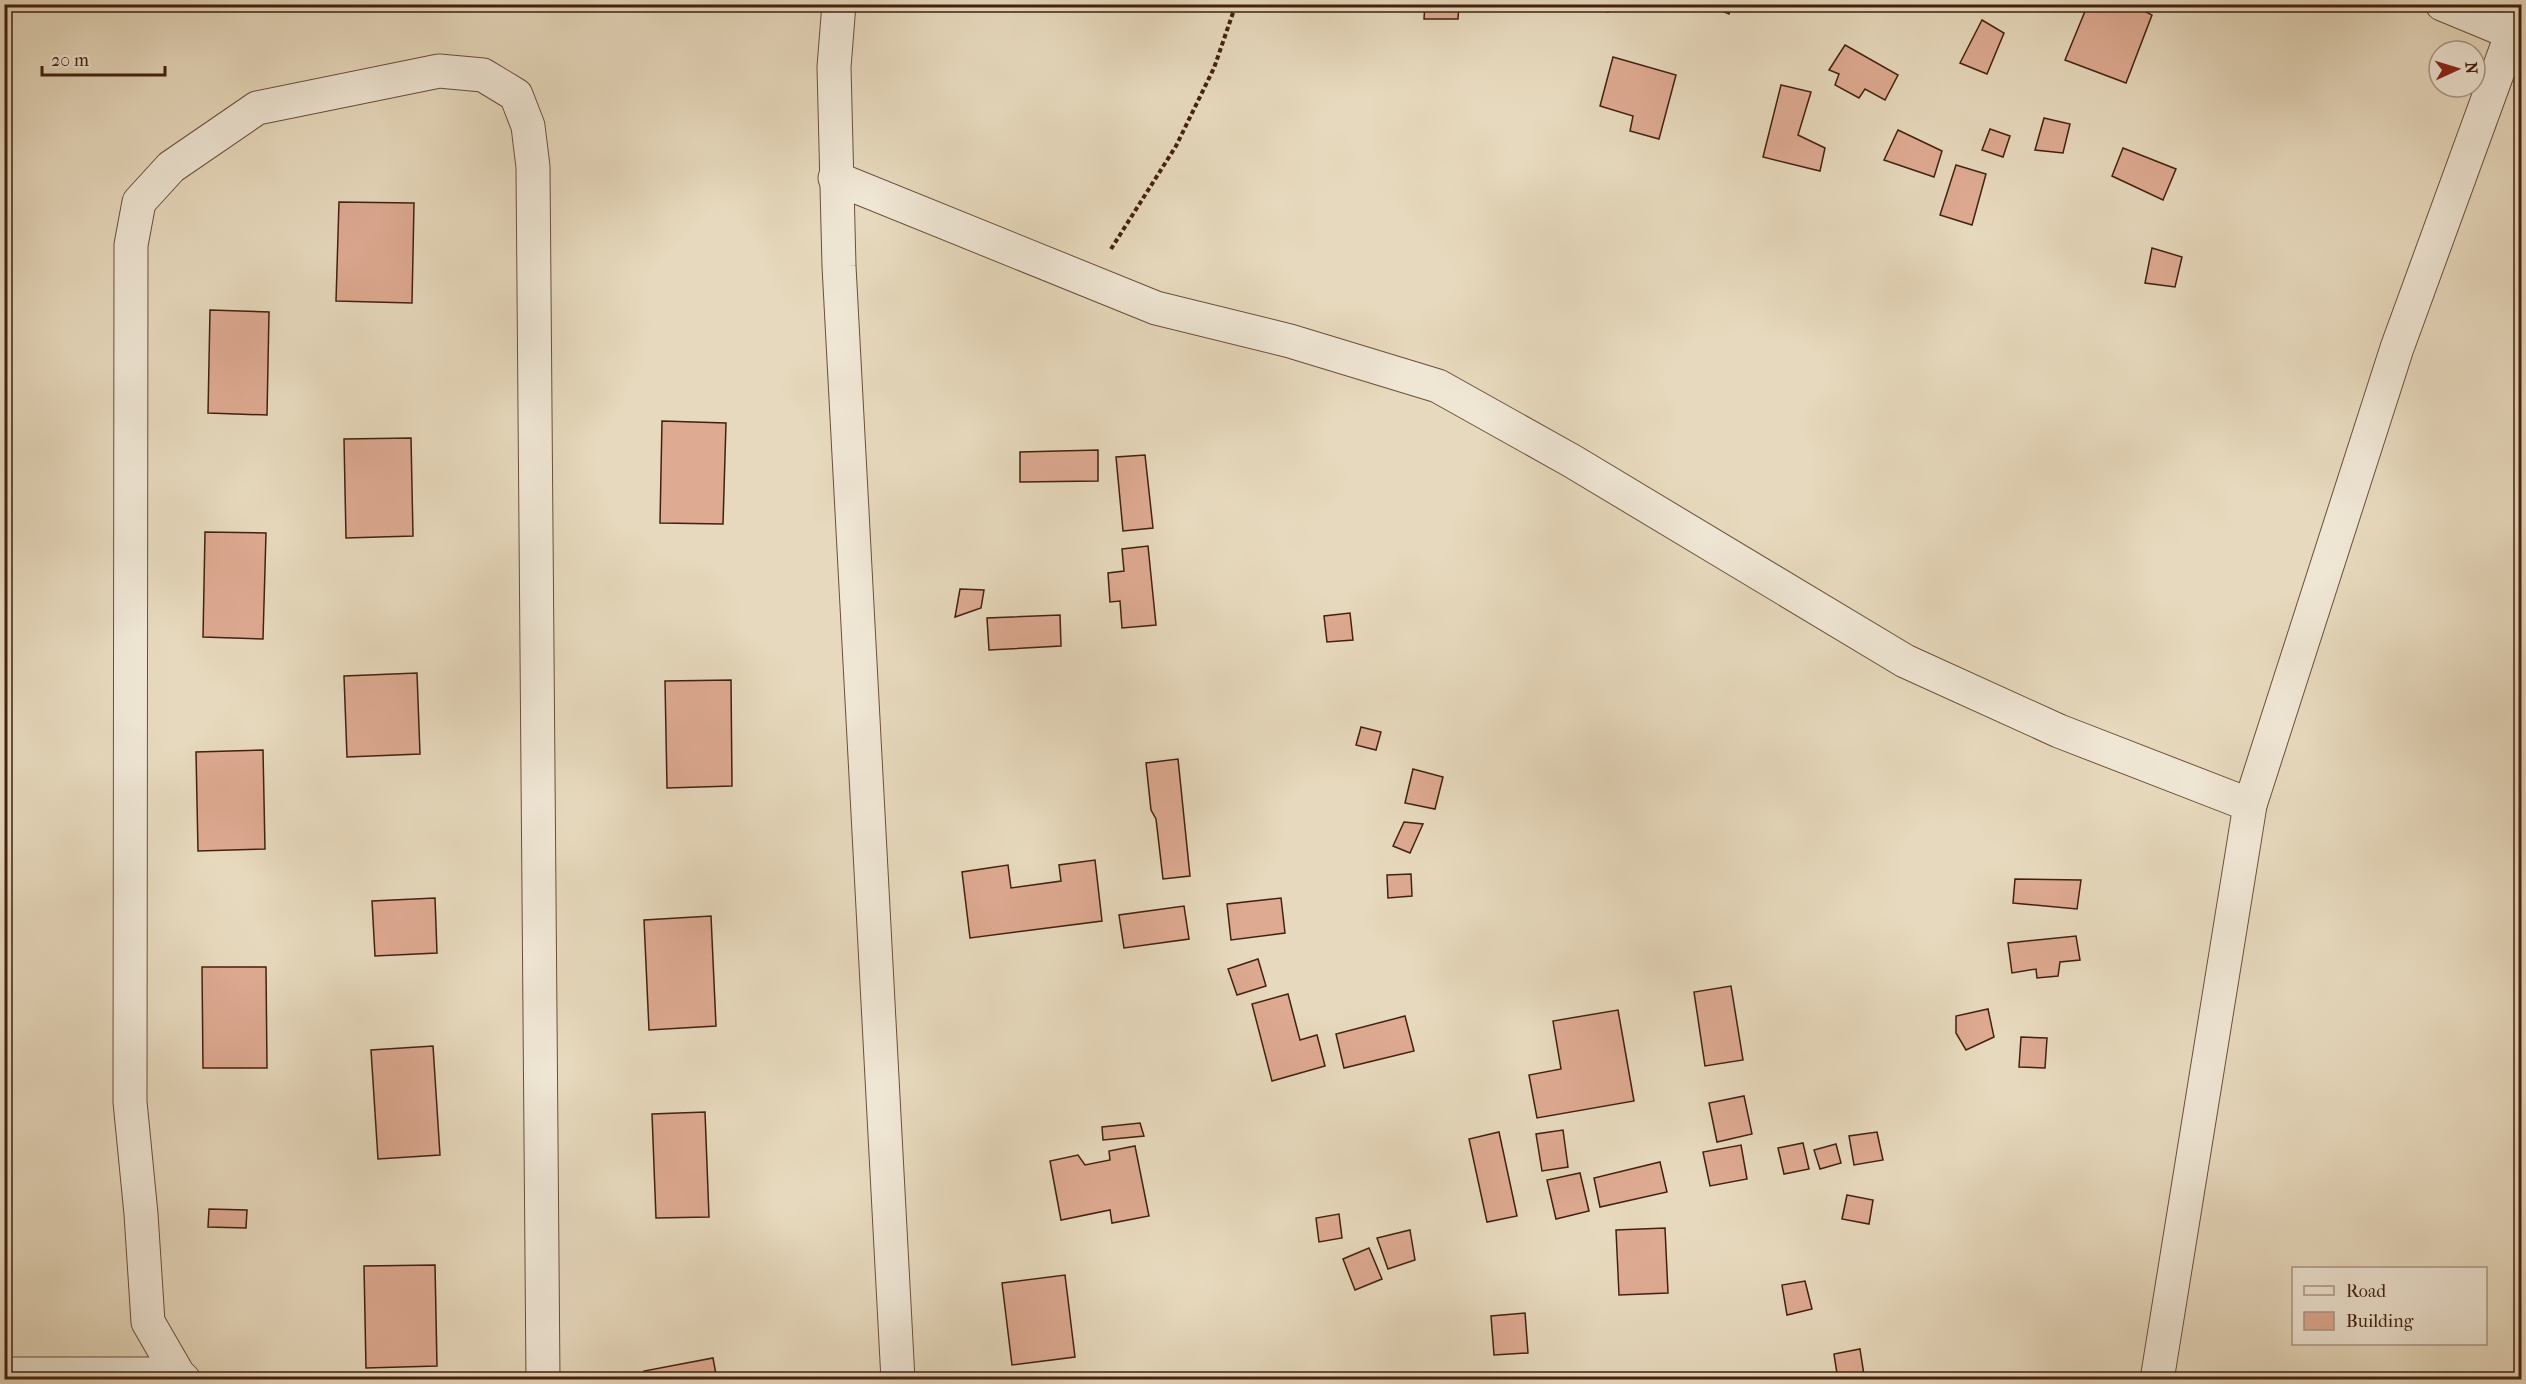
<svg xmlns="http://www.w3.org/2000/svg" width="2526" height="1384" font-family="'IM FELL French Canon',serif">
<rect width="100%" height="100%" fill="#e7d9bd"/>
<filter id="stains"><feTurbulence type="fractalNoise" baseFrequency=".00333" numOctaves="4"/><feColorMatrix values="0 0 0 0 .2 0 0 0 0 .09 0 0 0 0 .02 0 0 0 .5 -.17"/></filter>
<radialGradient id="worn" r=".72"><stop offset=".6" stop-color="#630" stop-opacity="0"/><stop offset="1" stop-color="#630" stop-opacity=".3"/></radialGradient>
<g fill="#deaa92" stroke="#42210e" stroke-width="1.5">
<path d="M1425,4H1459L1458,19H1424Z"/>
<path d="M1586,4H1610L1608,12Z"/>
<path d="M1706,4H1732L1729,14Z"/>
<path d="M2088,4H2131L2152,15L2126,83L2065,60Z"/>
<path d="M1982,20L2004,33L1987,74L1960,63Z"/>
<path d="M1845,45L1898,75L1885,100L1865,89L1859,98L1835,85L1839,74L1829,70Z"/>
<path d="M1613,57L1676,75L1659,139L1630,131L1633,116L1600,106Z"/>
<path d="M1781,85L1811,92L1798,135L1825,148L1820,171L1763,157Z"/>
<path d="M2044,118L2070,124L2063,153L2035,150Z"/>
<path d="M1990,129L2010,136L2003,157L1982,150Z"/>
<path d="M1898,130L1942,151L1934,177L1884,160Z"/>
<path d="M2123,148L2176,169L2163,200L2112,176Z"/>
<path d="M1956,165L1986,174L1972,225L1940,215Z"/>
<path d="M339,202L414,203L412,303L336,301Z"/>
<path d="M2152,248L2182,257L2175,287L2145,283Z"/>
<path d="M210,310L269,312L267,415L208,413Z"/>
<path d="M662,421L726,423L723,524L660,523Z"/>
<path d="M411,438L413,536L346,538L344,439Z"/>
<path d="M1098,450V481L1020,482V452Z"/>
<path d="M1145,455L1153,528L1123,531L1116,457Z"/>
<path d="M205,532L266,533L263,639L203,637Z"/>
<path d="M1148,546L1156,625L1122,628L1120,601L1110,602L1108,573L1124,571L1122,549Z"/>
<path d="M960,589L984,590L981,608L955,617Z"/>
<path d="M1350,613L1353,640L1327,642L1324,616Z"/>
<path d="M1060,615L1061,646L989,650L987,618Z"/>
<path d="M417,673L420,754L347,757L344,676Z"/>
<path d="M731,680L732,786L667,788L665,681Z"/>
<path d="M1361,727L1381,732L1376,750L1356,745Z"/>
<path d="M263,750L265,849L198,851L196,752Z"/>
<path d="M1178,759L1190,876L1163,879L1156,819L1151,810L1146,763Z"/>
<path d="M1413,769L1443,777L1435,809L1405,803Z"/>
<path d="M1404,822L1423,824L1410,853L1393,846Z"/>
<path d="M1095,860L1102,921L970,938L962,872L1008,865L1011,888L1061,881L1059,865Z"/>
<path d="M1411,874L1412,896L1388,898L1387,875Z"/>
<path d="M2015,879L2081,880L2077,909L2013,903Z"/>
<path d="M435,898L437,953L375,956L372,901Z"/>
<path d="M1281,898L1285,933L1231,940L1227,904Z"/>
<path d="M1184,906L1189,939L1124,948L1119,915Z"/>
<path d="M711,916L716,1026L649,1030L644,920Z"/>
<path d="M2076,936L2080,960L2060,962L2058,976L2037,978L2036,969L2012,973L2008,943Z"/>
<path d="M1258,959L1266,986L1237,995L1228,969Z"/>
<path d="M202,967H266L267,1068H203Z"/>
<path d="M1731,986L1743,1060L1705,1066L1694,992Z"/>
<path d="M1288,994L1300,1040L1317,1035L1325,1066L1272,1081L1252,1004Z"/>
<path d="M1988,1009L1994,1037L1966,1050L1956,1033V1016Z"/>
<path d="M1618,1010L1634,1101L1537,1118L1529,1075L1561,1069L1553,1021Z"/>
<path d="M1405,1016L1414,1051L1344,1068L1336,1034Z"/>
<path d="M2021,1037L2047,1038L2045,1068L2019,1067Z"/>
<path d="M433,1046L440,1155L378,1159L371,1050Z"/>
<path d="M1744,1096L1752,1134L1717,1142L1709,1103Z"/>
<path d="M705,1112L709,1217L656,1218L652,1114Z"/>
<path d="M1140,1123L1144,1136L1103,1140L1102,1127Z"/>
<path d="M1563,1130L1568,1167L1542,1171L1536,1134Z"/>
<path d="M1499,1132L1517,1216L1487,1222L1469,1139Z"/>
<path d="M1877,1132L1883,1160L1854,1165L1849,1136Z"/>
<path d="M1803,1143L1809,1169L1784,1174L1778,1148Z"/>
<path d="M1836,1144L1841,1163L1820,1169L1814,1150Z"/>
<path d="M1741,1145L1747,1179L1710,1186L1703,1152Z"/>
<path d="M1135,1146L1149,1216L1112,1223L1110,1210L1061,1220L1050,1161L1078,1155L1085,1165L1110,1160L1109,1151Z"/>
<path d="M1660,1162L1667,1192L1600,1207L1594,1178Z"/>
<path d="M1580,1173L1589,1211L1556,1219L1547,1180Z"/>
<path d="M1847,1195L1873,1200L1869,1224L1842,1219Z"/>
<path d="M209,1209L247,1210L246,1228L208,1227Z"/>
<path d="M1339,1214L1342,1238L1319,1242L1316,1218Z"/>
<path d="M1665,1228L1668,1293L1619,1295L1616,1230Z"/>
<path d="M1410,1230L1415,1260L1388,1269L1377,1238Z"/>
<path d="M1369,1248L1382,1279L1355,1290L1343,1259Z"/>
<path d="M435,1265L437,1366L366,1368L364,1266Z"/>
<path d="M1065,1275L1075,1357L1012,1365L1002,1283Z"/>
<path d="M1805,1281L1812,1309L1787,1315L1782,1285Z"/>
<path d="M1525,1313L1528,1353L1494,1355L1491,1316Z"/>
<path d="M1860,1349L1864,1375L1838,1380L1834,1354Z"/>
<path d="M713,1358L717,1380H645L644,1371Z"/>
</g>
<g fill="none" stroke-linecap="round" stroke-linejoin="round">
<defs>
<g id="street">
<path d="M839,4L834,67L839,266L898,1380"/>
<path d="M2442,4L2512,33"/>
<path d="M835,178L1156,308L1290,341L1438,386L1572,461L1905,661L2059,731L2250,805"/>
<path d="M4,1374H178"/>
<path d="M184,1380L178,1374L148,1322L141,1214L130,1102L131,245L139,202L171,167L257,108L439,71L483,75L516,95L528,126L533,167L543,1380"/>
<path d="M2157,1380L2250,805L2397,348L2512,33L2517,4"/>
</g>
</defs>
<use href="#street" stroke="#6b4f3a" stroke-width="35"/>
<path stroke="#42210e" stroke-width="4" stroke-dasharray="4.5 3" stroke-linecap="butt" d="M1111,249L1176,146L1214,68L1236,4"/>
<use href="#street" stroke="#efe6d4" stroke-width="33"/>
</g>
<rect width="2526" height="1384" fill="none" stroke="#e7d9bd" stroke-width="24"/>
<rect x="6" y="6" width="2514" height="1372" fill="none" stroke="#42210e" stroke-width="3"/>
<rect x="12" y="12" width="2502" height="1360" fill="none" stroke="#42210e" stroke-width="1.5"/>
<rect x="2292" y="1267" width="195" height="78" fill="#efe6d4" stroke="#aa9785" stroke-width="1.5"/>
<rect x="2304" y="1286" width="30" height="9" fill="#efe6d4" stroke="#aa9785" stroke-width="1.5"/>
<text x="2346" y="1297" font-size="18" fill="#42210e">Road</text>
<rect x="2304" y="1312" width="30" height="18" fill="#deaa92" stroke="#aa9785" stroke-width="1.5"/>
<text x="2346" y="1327" font-size="18" fill="#42210e">Building</text>
<g transform="translate(2457 69) rotate(86)"><circle r="28" fill="#efe6d4" stroke="#aa9785" stroke-width="1.5"/>
<path d="M0-4.5L10 22L0 15L-10 22Z" fill="#8f2418"/>
<text y="-9" font-size="16" font-weight="bold" text-anchor="middle" fill="#42210e">N</text>
</g>
<path d="M42 66v9h123v-9" fill="none" stroke="#42210e" stroke-width="3"/>
<text x="51" y="66" font-size="18" fill="#42210e" stroke="#efe6d4" stroke-width="4.5" paint-order="stroke">20 m</text>
<rect width="100%" height="100%" filter="url(#stains)"/>
<rect width="100%" height="100%" fill="url(#worn)"/>
</svg>
